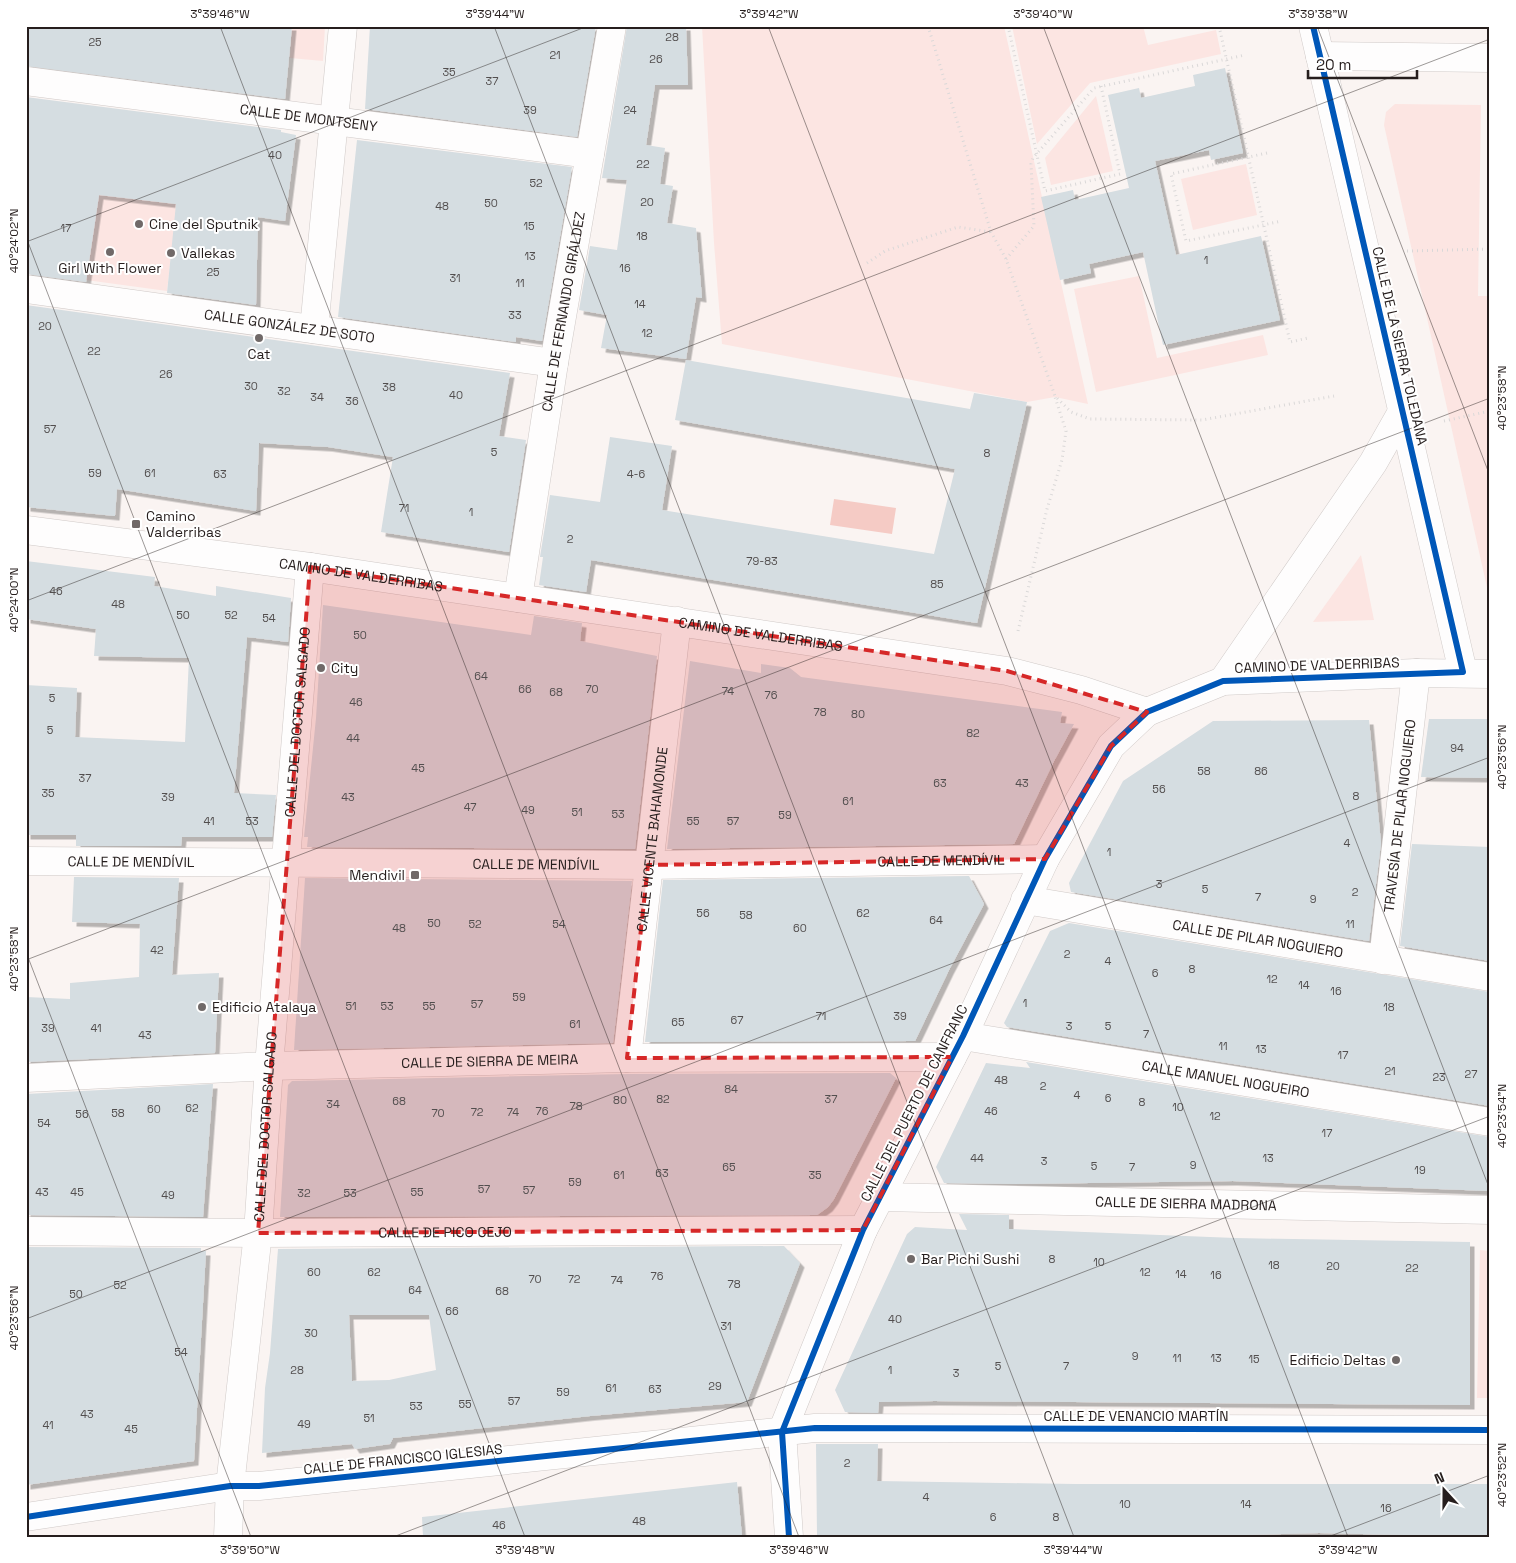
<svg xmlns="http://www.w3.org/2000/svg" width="1516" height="1563" font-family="'Space Grotesk',sans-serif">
<defs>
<filter id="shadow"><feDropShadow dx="4.5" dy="4.5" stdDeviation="0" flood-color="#0004"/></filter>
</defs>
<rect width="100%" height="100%" fill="#faf4f2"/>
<g fill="#fce5e2">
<path d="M292,26H325L323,61L290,58Z"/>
<path d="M702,26H1004L1088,404L1055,397L1027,402L722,344L714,243Z"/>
<path d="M1012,26H1143L1148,45L1216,30L1221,54L1090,83L1037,144Z"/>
<path d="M1096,96L1113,171L1051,185L1045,158Z"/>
<path d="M1395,104L1481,105L1478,296H1490V601L1384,125L1386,112Z"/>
<path d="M1246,164L1257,215L1193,230L1181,179Z"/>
<path d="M99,193L177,204L167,291L86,280Z"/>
<path d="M1139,276L1157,358L1263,335L1268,355L1096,392L1074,289Z"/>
<path d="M1361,555L1374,620L1313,622Z"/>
<path d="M1480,1250L1490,1251V1398H1477Z"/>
</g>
<path fill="#f5cbc5" d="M834,499L896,508L892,534L830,525Z"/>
<g fill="#d5dde1" fill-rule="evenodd" filter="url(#shadow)">
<path d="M26,26H292L285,99L26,66Z"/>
<path d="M370,26H596L577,137L365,109Z"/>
<path d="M627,26H686L688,85H655L646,145L665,148L660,184L673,186L667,223L696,228L702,298L696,297L686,359L601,348L607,315L579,310L590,246L617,250L627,180L602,178Z"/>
<path d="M1225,68L1243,153L1211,160L1209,150L1155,161L1176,255L1261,236L1280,320L1163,345L1143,252L1089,264L1091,273L1060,280L1041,197L1073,190L1075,200L1129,188L1108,95L1139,88L1141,98L1195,86L1193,75Z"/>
<path d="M26,97L281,130V132L296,135L285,221L258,217L256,305L167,293L176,204L99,195L86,282L26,274Z"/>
<path d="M357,140L572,167L542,341L516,337V342L338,317Z"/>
<path d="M26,305L510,373L499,436L526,440L509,552L381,532L393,457L328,447L259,443L256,511L117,489L115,516L26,507Z"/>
<path d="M686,360L970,409L974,393L1027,402L977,623L591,560L586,592L539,585L543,557H540L550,495L600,502L610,437L672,446L662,510L934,554L955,469L675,420Z"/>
<path d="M26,561L155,577L154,586L216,596V586L291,598L288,642L247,637L238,746L234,793L276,795L272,837H182L181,846H76V835H26V685L77,688L75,737L185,742L189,658L94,656L96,629L26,619Z"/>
<path d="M323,605L531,635L534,616L582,623L580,641L657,656L635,849L307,847L308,837H304L316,718Z"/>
<path d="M690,661L761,673V664L790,668L801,677L1062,712L1060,723L1074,724L1054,761L1014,844L667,849Z"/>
<path d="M1429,719H1490V778L1421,777Z"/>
<path d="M1369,720L1381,843L1369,941L1071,892L1069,883L1123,781L1213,721Z"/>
<path d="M1412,844L1490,847V961L1400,946Z"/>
<path d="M969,876L984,904L949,970L915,1041L645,1042L663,880Z"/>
<path d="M74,877L179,878L172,975L219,973L215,1053L26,1062V997L70,999V983L139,977L140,924L72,922Z"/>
<path d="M305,878L632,881L613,1043L294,1050Z"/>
<path d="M1069,923L1490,992V1106L1007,1027L1004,1023L1050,931Z"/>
<path d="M1026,1062L1490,1137V1191L1233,1181L1016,1184L944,1183L936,1167L986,1063L1030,1068Z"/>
<path d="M890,1073L896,1078L834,1199L828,1207L817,1215L280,1217L288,1085L292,1081L627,1074Z"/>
<path d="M213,1084L203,1217L26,1215V1094Z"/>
<path d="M959,1214L1009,1215V1229L1235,1238L1470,1242V1405L934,1401L879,1402L878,1413L845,1412L835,1390L907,1234L915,1227L967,1230Z"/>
<path d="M784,1246L800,1263L747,1402L590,1416L393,1438L390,1444L355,1449L352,1444L262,1453L265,1388L270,1353L278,1249ZM349,1315H429L436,1370L389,1380L352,1381Z"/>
<path d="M26,1247L201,1248V1251H206L194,1461L26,1485Z"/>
<path d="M816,1444H878L877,1481L1076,1484H1490V1537L1319,1533L1174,1537H817Z"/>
<path d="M737,1482L742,1537H423L422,1517Z"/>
</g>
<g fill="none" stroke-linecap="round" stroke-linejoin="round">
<defs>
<g id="minor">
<path d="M1313,26L1463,672"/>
<path d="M1320,56L1490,58"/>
<path id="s1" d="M26,81L590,154"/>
<path id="s2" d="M26,289L554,363"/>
<path d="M314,329L343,26"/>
<path id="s3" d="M26,530L310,567L1007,671L1081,690L1147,712L1223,681L1416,673L1490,674"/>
<path id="s4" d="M518,598L554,363L612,26"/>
<path d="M1223,681L1373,463L1402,412"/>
<path id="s5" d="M26,861L648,865L1045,859"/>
<path id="s6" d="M1025,900L1490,977"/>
<path id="s7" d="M1383,960L1416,673"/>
<path id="s8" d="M963,1036L1490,1122"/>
<path id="s9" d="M627,1058L677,621"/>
<path id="s10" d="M26,1078L269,1066L627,1058L952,1057"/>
<path id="s11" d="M881,1197L1490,1210"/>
<path id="s12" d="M26,1231L258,1233L863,1230"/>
<path d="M26,1517L230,1486H259L815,1428L1490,1430"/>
<path id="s13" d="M228,1537L230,1486L258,1233L269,1066L310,567"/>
<path d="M789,1537L782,1432L863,1230L963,1036L1045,859L1111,746L1147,712"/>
</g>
</defs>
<use href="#minor" stroke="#d0cac8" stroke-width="29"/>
<g stroke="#dad8d8" stroke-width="3" stroke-dasharray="1 4" stroke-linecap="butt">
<path d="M928,26L991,232L1006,259L1055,396L1071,412L1090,419L1202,420L1334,396"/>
<path d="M1008,26L1045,191L1120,174L1101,86"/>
<path d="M1219,26L1290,342L1308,338"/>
<path d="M1267,153L1171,174L1186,241L1282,221"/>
<path d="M1407,251L1490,249"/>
<path d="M1006,259L1034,226L1031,164L1033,158L1094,88L1245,55"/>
<path d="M867,263L885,251L958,227L991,232"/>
<path d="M1444,421L1490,411"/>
<path d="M1018,631L1047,509L1062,460L1066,431L1055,397"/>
</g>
<use href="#minor" stroke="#fefdfd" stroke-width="28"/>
<defs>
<g id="cycleway">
<path d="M26,1517L230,1486H259L815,1428L1490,1430"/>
<path d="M789,1537L782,1432L863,1230L963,1036L1045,859L1111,746L1147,712L1223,681L1463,672L1313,26"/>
</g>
</defs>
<use href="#cycleway" stroke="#fff" stroke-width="9"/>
<use href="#cycleway" stroke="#0057b8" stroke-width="6"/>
</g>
<path fill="#d62828" fill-opacity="0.2" stroke="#d62828" stroke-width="4" stroke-dasharray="10 6" stroke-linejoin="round" d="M310,567L1007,671L1147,712L1111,746L1045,859L648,865L627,1058L952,1057L863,1230L258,1233Z"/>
<path fill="none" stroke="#261e1d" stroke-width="1" stroke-opacity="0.45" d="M220,26L799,1537M494,26L1074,1537M768,26L1348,1537M1043,26L1490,1190M1317,26L1490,476M26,237L525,1537M26,242L588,26M26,601L1490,39M26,952L251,1537M26,960L1490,398M26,1319L1490,757M393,1537L1490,1116M1328,1537L1490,1475"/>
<g fill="#706968" stroke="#fff" stroke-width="2">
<circle cx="139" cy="224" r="5"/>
<circle cx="110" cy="252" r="5"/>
<circle cx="171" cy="253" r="5"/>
<circle cx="259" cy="338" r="5"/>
<rect x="131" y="519" width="10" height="10" rx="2.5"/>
<circle cx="321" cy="668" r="5"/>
<rect x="410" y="870" width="10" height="10" rx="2.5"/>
<circle cx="202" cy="1007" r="5"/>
<circle cx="911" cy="1259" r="5"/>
<circle cx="1396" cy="1360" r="5"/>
</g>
<g text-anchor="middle" stroke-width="4" stroke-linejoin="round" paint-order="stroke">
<g font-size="11" fill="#524e4e">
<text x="672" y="41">28</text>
<text x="95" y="46">25</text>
<text x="555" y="59">21</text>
<text x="656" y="63">26</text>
<text x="449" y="76">35</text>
<text x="492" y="85">37</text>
<text x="530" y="114">39</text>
<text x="630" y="114">24</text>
<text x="275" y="159">40</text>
<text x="643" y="168">22</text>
<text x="536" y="187">52</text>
<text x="647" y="206">20</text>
<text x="491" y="207">50</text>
<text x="442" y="210">48</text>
<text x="529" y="230">15</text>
<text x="66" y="232">17</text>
<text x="642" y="240">18</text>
<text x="530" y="260">13</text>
<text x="1206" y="264">1</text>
<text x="625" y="272">16</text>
<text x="213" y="276">25</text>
<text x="455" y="282">31</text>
<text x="520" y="287">11</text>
<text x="640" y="308">14</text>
<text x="515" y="319">33</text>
<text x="45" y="330">20</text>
<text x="647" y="337">12</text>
<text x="94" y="355">22</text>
<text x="166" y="378">26</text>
<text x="251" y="390">30</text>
<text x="389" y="391">38</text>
<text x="284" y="395">32</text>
<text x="456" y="399">40</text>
<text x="317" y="401">34</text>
<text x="352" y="405">36</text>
<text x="50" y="433">57</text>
<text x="494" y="456">5</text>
<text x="987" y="457">8</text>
<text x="95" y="477">59</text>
<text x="150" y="477">61</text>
<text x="220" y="478">63</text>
<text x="636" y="478">4-6</text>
<text x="404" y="512">71</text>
<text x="471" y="516">1</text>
<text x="570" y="543">2</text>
<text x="762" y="565">79-83</text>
<text x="937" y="588">85</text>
<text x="56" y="595">46</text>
<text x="118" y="608">48</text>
<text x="183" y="619">50</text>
<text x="231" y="619">52</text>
<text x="269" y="622">54</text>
<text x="360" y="639">50</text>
<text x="481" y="680">64</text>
<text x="525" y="693">66</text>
<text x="592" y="693">70</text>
<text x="728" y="695">74</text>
<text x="556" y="696">68</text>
<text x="771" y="699">76</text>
<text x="52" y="702">5</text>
<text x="356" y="706">46</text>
<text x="820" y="716">78</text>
<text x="858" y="718">80</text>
<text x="50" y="734">5</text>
<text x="973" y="737">82</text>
<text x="353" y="742">44</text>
<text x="1457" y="752">94</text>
<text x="418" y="772">45</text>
<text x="1204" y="775">58</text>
<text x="1261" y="775">86</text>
<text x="85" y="782">37</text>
<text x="940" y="787">63</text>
<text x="1022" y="787">43</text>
<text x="1159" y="793">56</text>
<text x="48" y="797">35</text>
<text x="1356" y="800">8</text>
<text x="168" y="801">39</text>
<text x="348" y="801">43</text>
<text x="848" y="805">61</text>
<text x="470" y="811">47</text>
<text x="528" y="814">49</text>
<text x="577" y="816">51</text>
<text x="618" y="818">53</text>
<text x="785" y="819">59</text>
<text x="209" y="825">41</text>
<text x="252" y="825">53</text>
<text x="693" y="825">55</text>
<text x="733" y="825">57</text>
<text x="1347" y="847">4</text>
<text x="1109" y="856">1</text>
<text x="1159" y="888">3</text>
<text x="1205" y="893">5</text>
<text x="1355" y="896">2</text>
<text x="1258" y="901">7</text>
<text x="1313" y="903">9</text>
<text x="703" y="917">56</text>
<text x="863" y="917">62</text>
<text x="746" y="919">58</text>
<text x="936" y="924">64</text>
<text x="434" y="927">50</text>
<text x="475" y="928">52</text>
<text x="559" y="928">54</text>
<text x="1350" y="928">11</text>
<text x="399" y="932">48</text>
<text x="800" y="932">60</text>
<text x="157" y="954">42</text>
<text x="1067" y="958">2</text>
<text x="1108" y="965">4</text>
<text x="1192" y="973">8</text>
<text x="1155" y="977">6</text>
<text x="1272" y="983">12</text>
<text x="1304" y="989">14</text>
<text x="1336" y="995">16</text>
<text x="519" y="1001">59</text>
<text x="1025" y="1007">1</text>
<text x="477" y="1008">57</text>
<text x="351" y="1010">51</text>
<text x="387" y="1010">53</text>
<text x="429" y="1010">55</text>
<text x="1389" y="1011">18</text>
<text x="821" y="1020">71</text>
<text x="900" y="1020">39</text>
<text x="737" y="1024">67</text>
<text x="678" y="1026">65</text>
<text x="575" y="1028">61</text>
<text x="1069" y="1030">3</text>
<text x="1108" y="1030">5</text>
<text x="48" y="1032">39</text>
<text x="96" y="1032">41</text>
<text x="1146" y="1038">7</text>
<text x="145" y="1039">43</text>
<text x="1223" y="1050">11</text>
<text x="1261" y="1053">13</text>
<text x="1343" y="1059">17</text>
<text x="1390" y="1075">21</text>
<text x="1471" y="1078">27</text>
<text x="1439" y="1081">23</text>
<text x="1001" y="1084">48</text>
<text x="1043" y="1090">2</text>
<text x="731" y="1093">84</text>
<text x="1077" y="1099">4</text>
<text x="1108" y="1102">6</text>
<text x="663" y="1103">82</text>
<text x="831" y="1103">37</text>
<text x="620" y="1104">80</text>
<text x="399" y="1105">68</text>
<text x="1142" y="1106">8</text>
<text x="333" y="1108">34</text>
<text x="576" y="1110">78</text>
<text x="1178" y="1111">10</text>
<text x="192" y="1112">62</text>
<text x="154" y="1113">60</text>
<text x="542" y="1115">76</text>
<text x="991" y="1115">46</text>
<text x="477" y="1116">72</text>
<text x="513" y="1116">74</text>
<text x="118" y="1117">58</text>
<text x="438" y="1117">70</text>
<text x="82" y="1118">56</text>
<text x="1215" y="1120">12</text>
<text x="44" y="1127">54</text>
<text x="1327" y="1137">17</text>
<text x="977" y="1162">44</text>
<text x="1268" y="1162">13</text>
<text x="1044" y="1165">3</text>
<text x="1193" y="1169">9</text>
<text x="1094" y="1170">5</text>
<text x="729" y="1171">65</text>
<text x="1132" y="1171">7</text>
<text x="1420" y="1174">19</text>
<text x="662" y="1177">63</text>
<text x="619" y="1179">61</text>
<text x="815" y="1179">35</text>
<text x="575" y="1186">59</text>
<text x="484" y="1193">57</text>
<text x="529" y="1194">57</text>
<text x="42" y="1196">43</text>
<text x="77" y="1196">45</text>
<text x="417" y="1196">55</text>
<text x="304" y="1197">32</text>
<text x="350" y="1197">53</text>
<text x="168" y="1199">49</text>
<text x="1052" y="1263">8</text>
<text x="1099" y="1266">10</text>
<text x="1274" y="1269">18</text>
<text x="1333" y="1270">20</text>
<text x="1412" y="1272">22</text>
<text x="314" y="1276">60</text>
<text x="374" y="1276">62</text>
<text x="1145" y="1276">12</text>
<text x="1181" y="1278">14</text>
<text x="1216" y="1279">16</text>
<text x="657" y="1280">76</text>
<text x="535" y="1283">70</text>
<text x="574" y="1283">72</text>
<text x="617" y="1284">74</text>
<text x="734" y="1288">78</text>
<text x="120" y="1289">52</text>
<text x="415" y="1294">64</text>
<text x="502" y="1295">68</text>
<text x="76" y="1298">50</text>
<text x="452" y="1315">66</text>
<text x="895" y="1323">40</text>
<text x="726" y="1330">31</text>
<text x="311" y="1337">30</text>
<text x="181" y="1356">54</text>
<text x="1135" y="1360">9</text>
<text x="1177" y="1362">11</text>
<text x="1216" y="1362">13</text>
<text x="1254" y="1363">15</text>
<text x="998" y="1370">5</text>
<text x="1066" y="1370">7</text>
<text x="297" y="1374">28</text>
<text x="890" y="1374">1</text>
<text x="956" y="1377">3</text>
<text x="715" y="1390">29</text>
<text x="611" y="1392">61</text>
<text x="655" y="1393">63</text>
<text x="563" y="1396">59</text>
<text x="514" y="1405">57</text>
<text x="465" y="1408">55</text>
<text x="416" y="1410">53</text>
<text x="87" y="1418">43</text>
<text x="369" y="1422">51</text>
<text x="304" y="1428">49</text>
<text x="48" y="1429">41</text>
<text x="131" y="1433">45</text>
<text x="847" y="1467">2</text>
<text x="926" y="1501">4</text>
<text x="1125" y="1508">10</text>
<text x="1246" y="1508">14</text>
<text x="1386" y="1512">16</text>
<text x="993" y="1521">6</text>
<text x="1056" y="1521">8</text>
<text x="639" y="1525">48</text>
<text x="499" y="1529">46</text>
</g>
<g font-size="14" fill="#261e1d" stroke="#fff">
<text dy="5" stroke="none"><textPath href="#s1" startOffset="285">CALLE DE MONTSENY</textPath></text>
<text dy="5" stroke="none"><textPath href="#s4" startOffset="290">CALLE DE FERNANDO GIRÁLDEZ</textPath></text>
<text dy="5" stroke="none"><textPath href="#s2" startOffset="266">CALLE GONZÁLEZ DE SOTO</textPath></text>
<text transform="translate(1400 346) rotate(77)" y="5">CALLE DE LA SIERRA TOLEDANA</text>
<text dy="5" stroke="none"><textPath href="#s3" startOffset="338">CAMINO DE VALDERRIBAS</textPath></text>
<text dy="5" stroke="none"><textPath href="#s3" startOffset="742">CAMINO DE VALDERRIBAS</textPath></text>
<text transform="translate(1317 665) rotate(-2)" y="5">CAMINO DE VALDERRIBAS</text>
<text dy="5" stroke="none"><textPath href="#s13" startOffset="818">CALLE DEL DOCTOR SALGADO</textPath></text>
<text dy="5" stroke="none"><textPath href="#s7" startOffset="145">TRAVESÍA DE PILAR NOGUIERO</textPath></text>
<text dy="5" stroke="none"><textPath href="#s9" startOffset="220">CALLE VICENTE BAHAMONDE</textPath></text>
<text dy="5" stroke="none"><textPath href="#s5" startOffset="105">CALLE DE MENDÍVIL</textPath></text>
<text dy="5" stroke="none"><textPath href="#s5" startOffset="915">CALLE DE MENDÍVIL</textPath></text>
<text dy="5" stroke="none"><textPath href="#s5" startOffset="510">CALLE DE MENDÍVIL</textPath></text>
<text dy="5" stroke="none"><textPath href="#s6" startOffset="236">CALLE DE PILAR NOGUIERO</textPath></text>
<text dy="5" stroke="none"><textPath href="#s10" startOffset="464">CALLE DE SIERRA DE MEIRA</textPath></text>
<text dy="5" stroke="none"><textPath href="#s8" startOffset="266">CALLE MANUEL NOGUEIRO</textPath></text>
<text transform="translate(914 1103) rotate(-63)" y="5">CALLE DEL PUERTO DE CANFRANC</text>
<text dy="5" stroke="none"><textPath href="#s13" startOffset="412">CALLE DEL DOCTOR SALGADO</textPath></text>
<text dy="5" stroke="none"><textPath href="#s11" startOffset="305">CALLE DE SIERRA MADRONA</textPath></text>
<text dy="5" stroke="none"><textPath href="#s12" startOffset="419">CALLE DE PICO CEJO</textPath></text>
<text x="1136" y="1421">CALLE DE VENANCIO MARTÍN</text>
<text transform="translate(403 1459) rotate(-6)" y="5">CALLE DE FRANCISCO IGLESIAS</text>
</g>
<g font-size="14" fill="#261e1d" stroke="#fff" text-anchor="start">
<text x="149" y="229">Cine del Sputnik</text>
<text x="181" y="258">Vallekas</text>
<text x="110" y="273" text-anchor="middle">Girl With Flower</text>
<text x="259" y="359" text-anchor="middle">Cat</text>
<text x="146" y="521">Camino<tspan x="146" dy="16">Valderribas</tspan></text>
<text x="331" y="673">City</text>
<text x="405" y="880" text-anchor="end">Mendivil</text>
<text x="212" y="1012">Edificio Atalaya</text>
<text x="921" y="1264">Bar Pichi Sushi</text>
<text x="1386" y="1365" text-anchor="end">Edificio Deltas</text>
</g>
</g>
<rect width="1516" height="1563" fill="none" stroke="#ffffff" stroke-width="55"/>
<g transform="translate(1444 1490) rotate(339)" stroke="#ffffff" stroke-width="4" paint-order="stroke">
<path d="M0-4L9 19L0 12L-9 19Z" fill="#261e1d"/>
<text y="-8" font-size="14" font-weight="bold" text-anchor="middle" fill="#261e1d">N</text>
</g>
<path d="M1308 70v8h109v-8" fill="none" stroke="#261e1d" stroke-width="2.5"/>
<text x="1316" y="70" font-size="15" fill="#261e1d" stroke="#ffffff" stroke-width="4" paint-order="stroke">20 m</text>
<rect x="28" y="28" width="1460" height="1508" fill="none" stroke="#261e1d" stroke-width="2"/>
<g font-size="12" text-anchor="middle" fill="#261e1d">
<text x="220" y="18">3°39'46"W</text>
<text x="495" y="18">3°39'44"W</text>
<text x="769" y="18">3°39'42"W</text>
<text x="1043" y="18">3°39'40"W</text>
<text x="1318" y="18">3°39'38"W</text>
<text transform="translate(14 241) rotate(-90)" y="4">40°24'02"N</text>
<text transform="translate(1502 398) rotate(-90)" y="4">40°23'58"N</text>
<text transform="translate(14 600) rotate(-90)" y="4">40°24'00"N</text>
<text transform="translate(1502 757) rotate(-90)" y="4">40°23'56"N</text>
<text transform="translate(14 959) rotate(-90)" y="4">40°23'58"N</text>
<text transform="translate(1502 1116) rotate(-90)" y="4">40°23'54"N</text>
<text transform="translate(14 1318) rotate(-90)" y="4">40°23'56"N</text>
<text transform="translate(1502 1475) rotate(-90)" y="4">40°23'52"N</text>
<text x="250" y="1554">3°39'50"W</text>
<text x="525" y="1554">3°39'48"W</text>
<text x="799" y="1554">3°39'46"W</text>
<text x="1073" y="1554">3°39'44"W</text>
<text x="1348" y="1554">3°39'42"W</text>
</g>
</svg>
